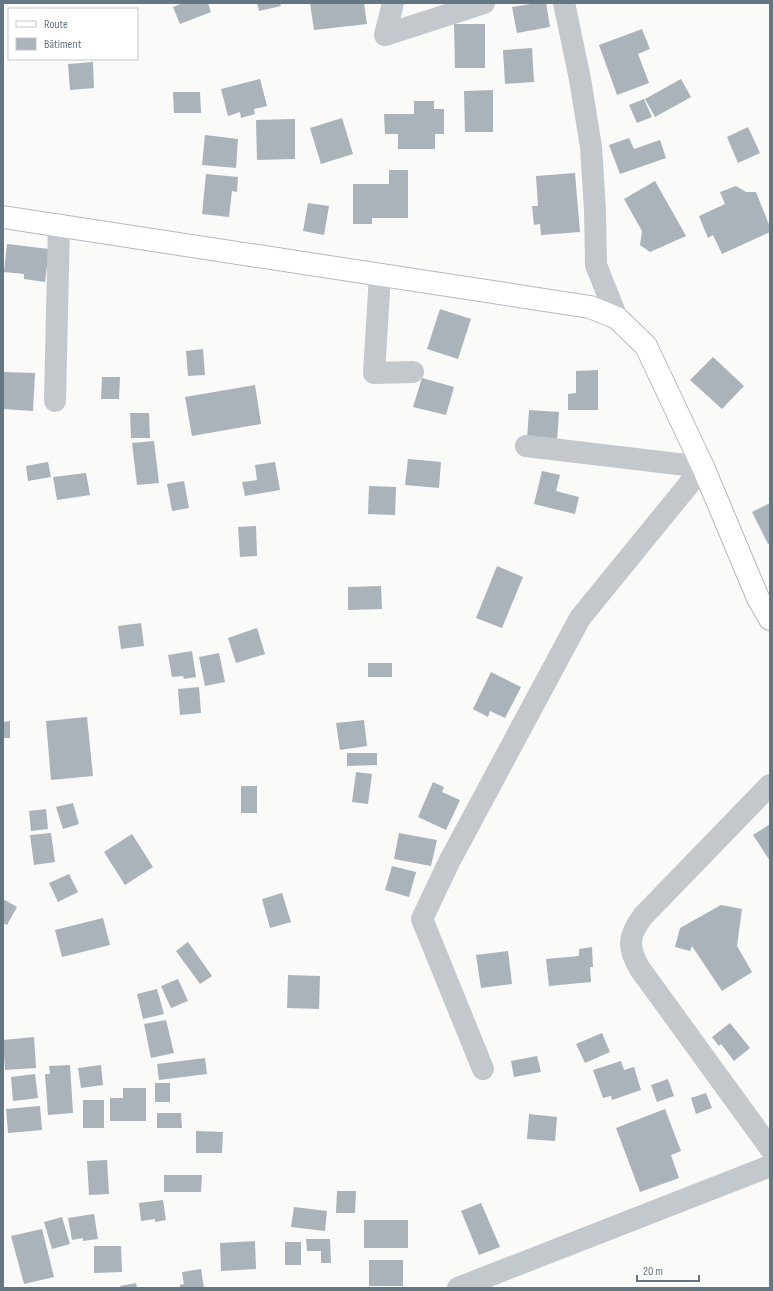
<svg xmlns="http://www.w3.org/2000/svg" width="773" height="1291" font-family="'Sofia Sans Condensed',sans-serif">
<rect width="100%" height="100%" fill="#fafaf8"/>
<g fill="#aab3b9">
<path d="M183,3H208L211,12L180,24L173,7Z"/>
<path d="M257,3H280L281,6L259,11Z"/>
<path d="M310,3H364L367,24L314,30Z"/>
<path d="M537,3H546L550,27L517,33L512,7Z"/>
<path d="M454,24H485V68H455Z"/>
<path d="M642,29L650,49L638,54L649,83L617,95L599,45Z"/>
<path d="M532,48L534,82L505,84L503,50Z"/>
<path d="M93,62L94,88L70,90L68,64Z"/>
<path d="M260,79L267,106L254,109L255,114L241,118L240,112L228,116L221,89Z"/>
<path d="M681,79L691,97L655,117L645,99Z"/>
<path d="M493,90V132H465L464,91Z"/>
<path d="M173,92H200L201,113H174Z"/>
<path d="M644,99L652,117L637,123L629,105Z"/>
<path d="M414,101H434V109H444V134H435V149H398V134H385L384,114H414Z"/>
<path d="M342,118L353,154L321,164L310,128Z"/>
<path d="M295,119V159L257,160L256,120Z"/>
<path d="M748,127L760,153L738,163L727,137Z"/>
<path d="M205,135L238,139L236,168L202,165Z"/>
<path d="M629,138L634,149L660,140L666,158L620,174L609,145Z"/>
<path d="M389,170H408V218H372V224H353V184H389Z"/>
<path d="M575,173L580,232L541,235L540,224L534,225L532,206H538L536,176Z"/>
<path d="M206,174L238,177L237,192L232,191L229,217L202,214Z"/>
<path d="M655,181L686,236L650,252L640,245L642,231L624,199Z"/>
<path d="M736,186L746,192H756L770,227V232L722,254L713,235L708,238L699,216L725,204L720,192Z"/>
<path d="M308,203L329,206L324,235L303,231Z"/>
<path d="M7,244L49,249L45,282L24,279V274L4,272Z"/>
<path d="M440,309L471,319L458,359L427,349Z"/>
<path d="M203,349L205,375L188,376L186,351Z"/>
<path d="M713,357L744,386L722,409L690,380Z"/>
<path d="M598,370V410H568V394L576,393V371Z"/>
<path d="M3,372L35,373L33,411L3,409Z"/>
<path d="M102,377H120L119,399H101Z"/>
<path d="M422,378L454,387L446,415L413,407Z"/>
<path d="M255,385L261,424L192,436L185,397Z"/>
<path d="M529,410L559,412L557,441L527,439Z"/>
<path d="M130,413H149L150,438H131Z"/>
<path d="M154,441L159,483L137,485L132,443Z"/>
<path d="M408,459L441,462L439,488L405,485Z"/>
<path d="M48,462L51,477L28,481L26,466Z"/>
<path d="M275,462L280,490L245,496L242,482L257,480L255,465Z"/>
<path d="M542,471L560,475L556,491L579,497L575,514L534,504Z"/>
<path d="M86,473L90,495L57,500L53,477Z"/>
<path d="M184,481L189,508L172,511L167,484Z"/>
<path d="M369,486L396,487L395,515L368,514Z"/>
<path d="M770,503V543L768,544L752,512Z"/>
<path d="M256,526L257,556L240,557L238,527Z"/>
<path d="M497,566L523,577L502,628L476,618Z"/>
<path d="M381,586L382,609L348,610V587Z"/>
<path d="M141,623L144,646L121,649L118,626Z"/>
<path d="M257,628L265,654L236,663L228,638Z"/>
<path d="M192,651L196,677L184,679L183,676L172,677L168,655Z"/>
<path d="M219,653L225,682L205,686L199,657Z"/>
<rect x="368" y="663" width="24" height="14"/>
<path d="M491,672L521,687L505,718L490,711L488,717L473,709Z"/>
<path d="M199,687L201,713L180,715L178,689Z"/>
<path d="M87,717L93,776L51,780L46,721Z"/>
<path d="M364,720L367,746L340,750L336,723Z"/>
<path d="M10,721V738H3V722Z"/>
<path d="M347,753H377V765L347,766Z"/>
<path d="M356,772L372,774L368,804L352,802Z"/>
<path d="M433,782L444,787L442,792L460,800L446,830L418,817Z"/>
<rect x="241" y="786" width="16" height="27"/>
<path d="M73,803L79,824L63,829L56,807Z"/>
<path d="M46,809L48,829L31,831L29,811Z"/>
<path d="M770,824V861L753,835Z"/>
<path d="M51,833L55,862L34,865L30,835Z"/>
<path d="M399,833L437,840L431,866L394,859Z"/>
<path d="M132,834L153,867L125,885L104,852Z"/>
<path d="M392,866L416,872L409,897L385,890Z"/>
<path d="M69,874L78,892L58,902L49,883Z"/>
<path d="M282,893L291,922L270,928L262,899Z"/>
<path d="M3,899L17,907L7,925L3,923Z"/>
<path d="M721,905L742,909L737,946L752,972L722,991L692,946L690,951L675,947L680,928Z"/>
<path d="M103,918L110,945L62,957L55,930Z"/>
<path d="M188,942L212,976L200,984L176,951Z"/>
<path d="M592,947L593,967H590L591,982L549,986L546,959L579,956V949Z"/>
<path d="M508,951L512,984L481,988L476,955Z"/>
<path d="M288,975L320,976L319,1009L287,1008Z"/>
<path d="M178,979L188,1001L171,1008L161,986Z"/>
<path d="M157,989L164,1014L143,1019L137,994Z"/>
<path d="M166,1020L174,1053L151,1058L144,1024Z"/>
<path d="M730,1023L750,1048L734,1061L721,1044L719,1046L712,1037Z"/>
<path d="M602,1033L610,1052L585,1063L576,1044Z"/>
<path d="M34,1037L36,1068L5,1070L3,1040Z"/>
<path d="M537,1056L541,1072L514,1077L511,1061Z"/>
<path d="M205,1058L207,1074L159,1080L157,1064Z"/>
<path d="M621,1061L624,1070L634,1067L641,1090L612,1100L611,1096L603,1098L593,1070Z"/>
<path d="M70,1065L73,1113L48,1115L45,1074H50L49,1066Z"/>
<path d="M101,1065L103,1085L81,1088L78,1068Z"/>
<path d="M35,1074L38,1098L13,1101L11,1077Z"/>
<path d="M668,1079L674,1096L657,1102L651,1085Z"/>
<rect x="155" y="1083" width="15" height="19"/>
<path d="M123,1088H146V1121H110V1098H123Z"/>
<path d="M706,1093L712,1108L696,1114L691,1098Z"/>
<rect x="83" y="1100" width="21" height="28"/>
<path d="M40,1106L42,1130L8,1133L6,1109Z"/>
<path d="M665,1109L681,1151L671,1155L679,1178L640,1192L616,1128Z"/>
<path d="M157,1113H181L182,1128H157Z"/>
<path d="M529,1114L557,1117L555,1141L527,1139Z"/>
<path d="M196,1131L223,1132L222,1153H196Z"/>
<path d="M107,1160L109,1194L89,1195L87,1161Z"/>
<path d="M164,1175H202L201,1192H164Z"/>
<path d="M337,1191H356L355,1213H336Z"/>
<path d="M163,1200L166,1220L155,1222V1219L141,1221L139,1203Z"/>
<path d="M481,1203L500,1247L479,1255L461,1211Z"/>
<path d="M294,1207L327,1211L325,1231L291,1227Z"/>
<path d="M94,1214L98,1239L83,1241V1238L72,1240L68,1218Z"/>
<path d="M62,1217L70,1244L52,1249L44,1222Z"/>
<rect x="364" y="1220" width="44" height="28"/>
<path d="M42,1229L54,1277L24,1284L11,1236Z"/>
<path d="M306,1239H330L331,1263H321V1251H307Z"/>
<path d="M255,1241L256,1269L221,1271L220,1243Z"/>
<rect x="285" y="1242" width="16" height="23"/>
<path d="M94,1246H121L122,1272L94,1273Z"/>
<rect x="369" y="1260" width="34" height="26"/>
<path d="M201,1269L204,1288H180V1285L184,1284L182,1272Z"/>
<path d="M136,1283L137,1288H121L120,1286Z"/>
</g>
<g fill="none" stroke-linecap="round" stroke-linejoin="round">
<defs>
<path id="secondary" d="M3,217L590,307L617,318L646,346L703,467L758,598L770,619"/>
</defs>
<use href="#secondary" stroke="#b3babf" stroke-width="24"/>
<g stroke="#c3c8cc" stroke-width="22">
<path d="M393,3L385,35L484,3"/>
<path d="M564,3L580,79L591,147L595,210L596,265L617,318"/>
<path d="M380,275L374,373L413,372"/>
<path d="M55,401L59,225"/>
<path d="M770,785L643,916C628,936 627,947 640,969L770,1148"/>
<path d="M483,1069L422,919L449,862L580,618L703,467L526,446"/>
<path d="M458,1288L770,1166"/>
</g>
<use href="#secondary" stroke="#fff" stroke-width="22"/>
</g>
<rect width="773" height="1291" fill="none" stroke="#657683" stroke-width="8"/>
<rect x="8" y="8" width="130" height="52" fill="#ffffff" stroke="#c1c8cd"/>
<rect x="16" y="21" width="20" height="6" fill="#ffffff" stroke="#c1c8cd"/>
<text x="44" y="28" font-size="12" fill="#657683">Route</text>
<rect x="16" y="38" width="20" height="12" fill="#aab3b9" stroke="#c1c8cd"/>
<text x="44" y="48" font-size="12" fill="#657683">Bâtiment</text>
<path d="M637 1275v6h62v-6" fill="none" stroke="#657683" stroke-width="2"/>
<text x="643" y="1275" font-size="12" fill="#657683" stroke="#ffffff" stroke-width="3" paint-order="stroke">20 m</text>
</svg>
